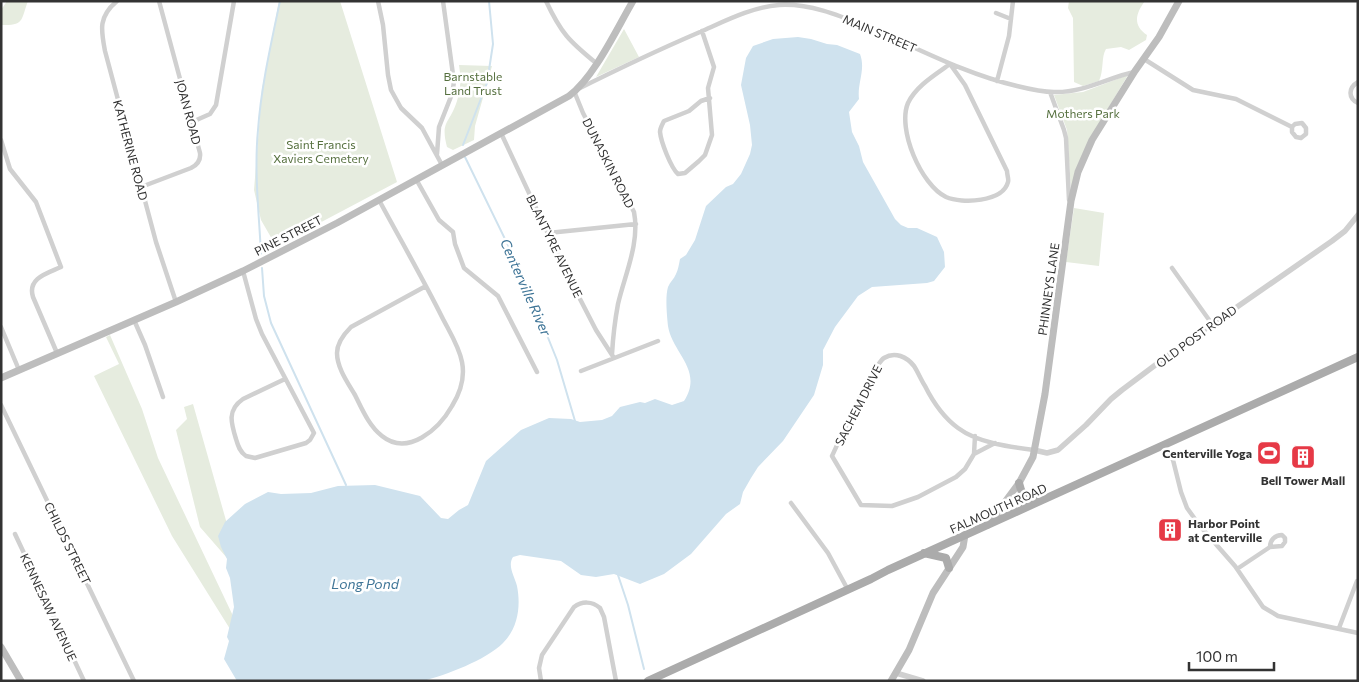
<svg xmlns="http://www.w3.org/2000/svg" width="1359" height="682" viewBox="0 0 1359 682" font-family="Commissioner,sans-serif">
	<style>
		.green { fill: #e6ecdf }
		.water { fill: #cfe2ee }
		.lines { fill: none; stroke-linecap: round; stroke-linejoin: round }
		.stream { stroke: #cfe2ee; stroke-width: 2 }
		.minor { stroke: #d0d0d0; stroke-width: 4.5 }
		.tertiary { stroke: #d0d0d0; stroke-width: 5.5 }
		.secondary { stroke: #bdbdbd; stroke-width: 7 }
		.primary { stroke: #ababab; stroke-width: 8 }
		.labels { text-anchor: middle; dominant-baseline: central; stroke-width: 5; stroke-linejoin: round; paint-order: stroke }
		.street-label { font-size: 12px; fill: #333; stroke: #fff }
		.park-label { font-size: 12px; fill: #56703f; stroke: #fff }
		.poi-label { font-size: 12px; font-weight: bold; fill: #333; stroke: #fff; text-anchor: end }
		.water-label { font-size: 14px; font-style: italic; fill: #3f7597; stroke: #fff }
	</style>
	<rect width="100%" height="100%" fill="#fff"/>
	<path class="green" d="M7 1H28C21 19 25 26 1 25V10Z
		M279 1H340L397 182 276 246 261 220 254 190 262 89Z
		M1069 1H1145C1136 13 1132 25 1147 35L1146 40 1129 50 1121 47 1106 49C1101 57 1104 70 1099 81L1083 86 1074 82 1073 18 1068 8Z
		M624 29 639 57 596 77Z
		M459 65 492 66 475 126 474 140 453 150 447 147C440 120 450 124 457 101 461 89 461 77 459 65Z
		M1128 75 1107 110 1071 190 1067 130 1054 95 1083 92Z
		M1074 208 1104 213 1099 266 1066 262Z
		M110 335 142 409 158 458 234 618 230 629 172 536 94 376 119 364 106 337Z
		M193 404 227 524 231 557 227 558 200 527 176 430 187 419 184 407Z"/>
	<path class="water" d="M798 37 811 39 827 44 837 45 860 54C866 70 857 83 859 99L849 112 852 132 859 146 863 162 895 219 901 225 908 228H917L937 237 944 252 945 267 934 281 927 283 872 287 858 296 835 327 823 350V365L814 395 783 441 758 467 751 478 743 492 740 504 726 514 691 554 664 574 640 584 614 574 596 577 581 575 561 561 520 555 513 557C507 566 515 577 517 586 521 606 518 628 503 643 486 660 446 675 423 681H237L224 659 229 641 227 637 234 607 230 578 226 568 227 559 221 547 218 536 225 522 245 504 268 492 281 494 311 493 338 486 375 485 420 496 441 518 448 519 459 510 468 505 486 461 521 430 549 418 571 419 580 422 602 420 612 416 620 407 640 402 645 403 655 399 672 405 684 401C704 370 672 353 668 326 667 316 665 297 668 287 670 282 674 279 676 274 678 270 679 264 680 259L686 255 695 240 706 206 726 187 733 184 741 174 750 154 752 145 750 125 741 85 746 58 753 46 773 39Z"/>
	<g class="lines">
		<path class="stream" d="M463 145 487 83 493 44 489 1
			M465 157 524 278 557 360 575 421
			M261 254C259 213 254 171 258 130 261 87 271 44 280 1
			M262 268 264 296 271 323 346 485
			M618 575 628 605 644 669"/>
		<path class="minor" d="M117 1C98 17 101 30 105 51L156 242 176 302
			M378 1 383 25 388 75 391 90 401 108 422 128 442 165
			M546 1C561 33 569 41 596 63
			M996 13 1011 19
			M702 31 714 67 708 88 712 135 705 155 699 161 685 173 678 174C671 168 661 142 660 132 660 128 662 125 664 121L689 111 701 101 710 98
			M1144 59 1193 90 1236 99 1292 127V132L1296 137 1301 138 1306 134V128L1302 123 1295 124 1292 127
			M950 64 965 85 1007 171C1007 175 1009 179 1008 182 1003 202 962 204 946 197 921 185 897 129 908 103 916 86 935 75 950 64Z
			M997 81 1009 36 1013 1
			M1358 82C1348 88 1348 98 1358 103
			M1050 92 1064 130 1066 138 1069 200
			M192 122 210 114 216 105 234 1
			M501 133 564 268 596 330 614 358
			M1 140 10 169 36 202 61 267C48 273 27 278 33 297L57 353
			M437 154 439 127 452 94 454 82 443 1
			M416 179 439 220 453 232 455 244 464 268 498 296 537 372
			M141 187 191 168C197 165 201 161 200 153L159 1
			M379 200C400 239 422 277 442 317 449 331 459 346 462 362 465 377 460 393 452 406 439 429 408 457 382 436 369 426 362 409 355 395 348 383 337 368 337 353 337 343 344 334 351 327L426 286
			M548 233 636 224
			M1172 268 1212 324
			M243 271 256 319 262 334 314 433 310 440 306 443 255 458 246 456C240 452 238 446 236 439 231 423 227 410 243 399L285 379
			M134 320 145 345 163 397
			M1 327 19 370
			M612 354C613 337 615 320 618 304 625 274 640 243 634 212L583 113 574 91C616 70 658 50 700 32 725 21 752 7 779 5 812 3 843 17 873 29 921 50 966 74 1017 86 1029 89 1041 92 1054 92 1083 93 1107 78 1134 72
			M581 371 658 341
			M1 405 134 681
			M975 436 974 454 965 469 956 477 918 497 892 506 861 505 832 456C840 439 873 365 884 358 895 351 907 357 914 366 918 372 921 380 925 386 933 402 943 417 958 428 978 443 1010 447 1034 450
			M1164 445 1173 460 1181 492 1187 508 1200 526 1235 566 1263 607 1278 616 1358 633
			M974 454 995 443
			M791 503 828 553 848 590
			M15 534 84 681
			M1237 569 1270 547 1282 546 1285 542V538L1282 535C1275 535 1270 540 1270 547
			M1339 628 1357 581
			M541 681 539 668 542 655 574 607C582 601 592 601 600 608L604 617 616 681"/>
		<path class="tertiary" d="M1034 450 1047 453 1058 450 1086 425 1111 399 1122 390 1178 348 1332 241 1345 231 1358 215
			M896 673 923 681"/>
		<path class="secondary" d="M1 378 176 302 243 271 337 223 569 96C595 76 616 30 633 1
			M988 525 1019 483 1033 457 1045 394 1071 201 1078 172 1092 140 1135 71 1159 37 1179 1
			M1 647 21 681
			M891 681 909 650 933 593 963 547 965 535"/>
		<path class="primary" d="M1019 483C1021 491 1023 497 1030 502L1038 501
			M924 553 946 558 949 568
			M648 681 871 579 888 570 1358 357"/>
	</g>
	<defs>
		<symbol id="stadium-square" viewBox="-11 -11 22 22"><rect x="-9" y="-9" width="18" height="18" rx="4" fill="#e63946" stroke="#fff"/><path d="M0-5a6.5 5 0 1 0 0 10a6.5 5 0 1 0 0-10ZM-3.5-1.8h7v3.6h-7Z" fill="#fff"/></symbol>
		<symbol id="building-square" viewBox="-11 -11 22 22"><rect x="-9" y="-9" width="18" height="18" rx="4" fill="#e63946" stroke="#fff"/><path d="M-4-6H4V6H1V3H-1V6H-4ZM-2.5-4.3h1.7v1.8h-1.7ZM.8-4.3h1.7v1.8H.8ZM-2.5-1h1.7V.8h-1.7ZM.8-1h1.7V.8H.8Z" fill="#fff"/></symbol>
	</defs>
	<g fill-rule="evenodd">
		<use href="#stadium-square" x="1255" y="439" width="28" height="28"/>
		<use href="#building-square" x="1289" y="443" width="28" height="28"/>
		<use href="#building-square" x="1156" y="516" width="28" height="28"/>
	</g>
	<g class="labels">
		<g class="street-label">
			<text transform="translate(880 33) rotate(23)">MAIN STREET</text>
			<text transform="translate(189 112) rotate(75)">JOAN ROAD</text>
			<text transform="translate(131 150) rotate(75)">KATHERINE ROAD</text>
			<text transform="translate(609 163) rotate(63)">DUNASKIN ROAD</text>
			<text transform="translate(288 235) rotate(-27)">PINE STREET</text>
			<text transform="translate(555 246) rotate(64)">BLANTYRE AVENUE</text>
			<text transform="translate(1048 289) rotate(-82)">PHINNEYS LANE</text>
			<text transform="translate(1196 336) rotate(-36)">OLD POST ROAD</text>
			<text transform="translate(858 405) rotate(-63)">SACHEM DRIVE</text>
			<text transform="translate(998 508) rotate(-24)">FALMOUTH ROAD</text>
			<text transform="translate(68 543) rotate(64)">CHILDS STREET</text>
			<text transform="translate(49 607) rotate(65)">KENNESAW AVENUE</text>
		</g>
		<g class="park-label">
			<text x="473" y="76">Barnstable<tspan x="473" dy="14">Land Trust</tspan></text>
			<text x="1083" y="113">Mothers Park</text>
			<text x="321" y="144">Saint Francis<tspan x="321" dy="14">Xaviers Cemetery</tspan></text>
		</g>
		<g class="poi-label">
			<text x="1252" y="453">Centerville Yoga</text>
			<text x="1303" y="480" text-anchor="middle">Bell Tower Mall</text>
			<text x="1188" y="523" text-anchor="start">Harbor Point<tspan x="1188" dy="14">at Centerville</tspan></text>
		</g>
		<g class="water-label">
			<text transform="translate(526 287) rotate(66)">Centerville River</text>
			<text x="365" y="583">Long Pond</text>
		</g>
	</g>
	<rect width="1359" height="682" fill="none" stroke="#333333" stroke-width="5"/>
	<path d="M1189 662v8h85v-8" fill="none" stroke="#333333" stroke-width="2.5"/>
	<text x="1196" y="662" font-size="15" fill="#333333" stroke="#ffffff" stroke-width="4" paint-order="stroke">100 m</text>
</svg>
